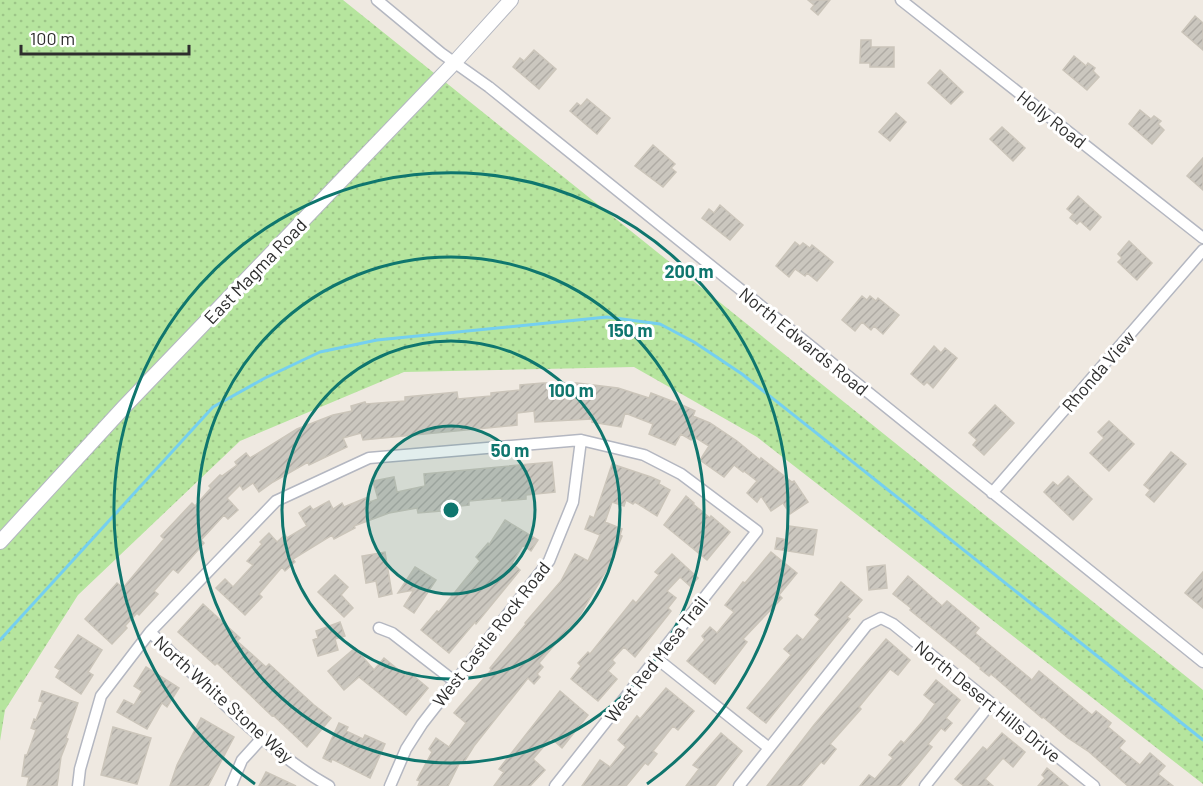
<svg xmlns="http://www.w3.org/2000/svg" width="1203" height="786" viewBox="0 0 1203 786" font-family="Barlow,sans-serif">
	<style>
		.grass { fill: url(#grass-dots) }
		.lines { fill: none; stroke-linecap: round; stroke-linejoin: round }
		.stream { stroke: #75cff0; stroke-width: 3 }
		.building { fill: url(#building-hatch); stroke: #cbc5ba; stroke-width: 1.5 }
		.minor-casing { stroke: #b4b7c1; stroke-width: 13 }
		.tertiary-casing { stroke: #b4b7c1; stroke-width: 16 }
		.minor { stroke: #fff; stroke-width: 10 }
		.tertiary { stroke: #fff; stroke-width: 14 }
		.ring { fill: none; stroke: #0f766e; stroke-width: 3 }
		.labels { text-anchor: middle; dominant-baseline: central; stroke-width: 6; stroke-linejoin: round; paint-order: stroke }
		.street-label { font-size: 18px; fill: #2e2e2e; stroke: #fff }
		.centre { fill: #0f766e; stroke: #fff; stroke-width: 3 }
		.ring-label { font-size: 18px; text-anchor: middle; font-weight: bold; fill: #0f766e; stroke: #fff; stroke-width: 6; stroke-linejoin: round; paint-order: stroke }
	</style>
	<defs>
		<pattern id="grass-dots" width="8" height="8" patternUnits="userSpaceOnUse" patternTransform="scale(1.5)"><rect width="8" height="8" fill="#b6e59e"/><path d="M2 2h.1M6 6h.1" fill="none" stroke="#9dc588" stroke-width="1.8" stroke-linecap="round"/></pattern>
		<pattern id="building-hatch" width="6" height="6" patternUnits="userSpaceOnUse" patternTransform="scale(1.5)"><rect width="6" height="6" fill="#cbc7bf"/><path d="M-1 1l2-2M0 6l6-6M5 7l2-2" fill="none" stroke="#afaba4"/></pattern>
	</defs>
	<rect width="100%" height="100%" fill="#efe9e1"/>
	<path class="grass" d="M0 0H343L1203 690V784L757 437 634 367 404 372 240 441 78 595 5 710 0 741Z"/>
	<g class="lines">
		<path class="stream" d="M0 640 213 407 265 378 320 352 377 340 607 317 660 324 694 342 742 374 1203 740"/>
	</g>
	<path class="building" d="M808 0H830L818 15 811 9 814 5Z
		M1195 16 1203 23V50L1182 32Z
		M861 40H871V47H894V67H870V63H860Z
		M534 50 556 69 539 89 513 67 520 58 524 61Z
		M1074 56 1086 66 1088 63 1095 68 1093 71 1099 77 1087 90 1063 70Z
		M940 70 963 92 951 104 928 83Z
		M587 99 610 118 597 134 570 111 577 103 581 106Z
		M1140 110 1151 119 1154 116 1161 121 1158 124 1164 130 1152 144 1129 124Z
		M896 113 906 122 890 141 879 132Z
		M1002 127 1025 148 1013 161 990 139Z
		M653 145 675 164 671 168 676 172 663 187 635 166Z
		M1203 158V190L1187 176Z
		M1078 196 1101 217 1090 230 1080 221 1077 224 1070 218 1073 214 1067 209Z
		M720 205 743 225 730 240 702 218 709 209 714 213Z
		M1129 241 1152 263 1137 280 1118 262 1122 258 1118 254Z
		M795 242 800 246 803 243 810 248 812 245 833 262 817 281 807 273 805 276 795 269 789 277 776 266Z
		M862 296 867 300 870 296 876 301 878 298 899 315 883 334 874 326 871 330 862 322 855 331 842 320Z
		M934 346 941 353 945 348 957 358 933 388 927 382 924 385 911 374Z
		M543 383H577L618 388 649 398 651 393 682 405 695 411 693 416 710 423 737 441 760 460 761 458 792 482 794 481 808 502 790 514 783 503 771 511 761 496 757 502 747 493 757 481 744 471 743 472 734 465 724 477 700 460 709 446 693 436 691 440 681 434 675 445 649 434 653 424 625 413 621 427 592 422V419L535 422 534 411 517 413V425L363 440 361 433 343 438 347 447 309 465 308 462 273 482 259 492 253 483 243 490 240 485 227 498 238 510 228 519 224 515 201 540 204 543 178 573 173 569 154 591 158 594 139 615 137 613 125 626 127 628 112 644 85 619 117 583 123 588 164 539 161 536 178 518 192 503 195 506 211 488 209 486 220 475 222 476 237 465 235 462 246 453 250 458 297 429 333 415 352 411 351 406 365 402 366 404 405 401V397L457 392 458 399 491 396V393L520 390V385Z
		M995 405 1014 423 984 455 973 445 977 440 969 433Z
		M1109 421 1134 444 1109 471 1090 453 1104 438 1098 432Z
		M1171 452 1186 464 1154 502 1146 495 1150 490 1144 485Z
		M552 462 555 492 526 495V499L502 501V498L469 501V505L441 508V511L418 513 417 508 389 513 354 526 355 528 334 539 332 535 293 559 295 562 285 571 282 567 259 594 262 597 245 615 216 588 225 579 233 587 253 565 247 561 262 544 260 542 269 533 277 542 285 535 287 538 307 526 299 513 310 506 313 510 329 501 333 509 342 503 344 507 368 497 370 502 378 499 373 481 394 477 397 492 425 486 424 474Z
		M612 464 651 477 660 481 659 484 670 490 657 516 635 502 633 504 626 500 624 506 612 502 605 522 622 529 620 535 622 536 612 561 580 615 539 663 543 667 537 674 540 677 534 684 528 678 474 746 464 762 461 760 448 786H418L420 781 417 780 432 752 429 749 436 738 449 747 466 723 454 713 491 670 490 668 526 624 525 623 561 581 575 554 588 561 600 535 585 529 590 516 594 518Z
		M1068 476 1092 499 1073 520 1044 492 1053 482 1058 486Z
		M686 496 694 503 693 504 710 518 711 516 730 532 707 560 664 525Z
		M505 520 538 540 531 551 523 545 512 563 520 570 476 624 475 622 449 653 421 630 437 611 439 612 480 561 476 557 488 543 489 545Z
		M789 526 817 530 813 555 775 549 777 538 787 540Z
		M385 552 392 594 379 597 376 581 366 583 362 556Z
		M771 552 797 573 779 595 782 598 743 639 747 642 715 684 687 661 705 640 702 636 710 627 717 633 734 612 725 605 743 582 745 583Z
		M672 554 698 578 690 586 680 577 667 591 676 598 668 608 671 611 635 657 624 647 612 660 615 663 608 671 617 679 598 701 571 679 581 666 578 663 588 652 590 654 633 600 636 603 659 575 655 572Z
		M885 565 887 588 869 590 867 567Z
		M415 567 436 580 414 613 404 606 414 590 398 593Z
		M1203 572V608L1185 593Z
		M335 575 348 587 341 595 353 608 344 617 318 592Z
		M908 576 942 606 947 601 965 616 979 628 975 633 1032 680 1039 671 1092 715 1096 711 1111 723 1108 727 1125 741 1119 748 1140 765 1150 753 1165 766 1158 774 1173 786H1128L1088 751 1068 738 1043 717 1042 718 997 679 991 674 989 676 980 669 981 668 910 610 911 608 893 594Z
		M841 582 862 600 847 617 850 619 835 637 766 723 747 708 791 655 784 649 797 635 803 640 820 619 815 615Z
		M203 604 240 638 237 641 266 667 269 664 314 705 331 718 307 747 273 715 272 716 217 663 215 665 178 632Z
		M340 622 345 636 335 639 338 650 318 656 313 640 318 638 316 631Z
		M78 635 102 650 88 672 93 675 81 694 56 677 60 670 55 667Z
		M886 639 910 660 898 675 890 669 859 707 861 709 830 744 836 749 824 764 821 762 801 786H767L814 725Z
		M355 648 374 670 384 658 406 676 409 672 428 688 406 715 359 677 344 690 328 671Z
		M146 667 179 688 167 707 162 703 147 729 117 712 124 700 134 705 142 691 134 686Z
		M936 680 960 700 946 718 952 723 945 731 941 728 928 744 932 747 900 786H860L869 775 875 779 893 758 889 755 901 741 904 743 922 722 935 704 924 695Z
		M666 688 694 711 678 730 673 726 653 751 657 754 648 765 645 763 626 786H582L600 760 610 767 626 747 618 740 637 716 640 719Z
		M42 691 78 703 66 738 68 739 61 757 57 786H27L29 777 22 776 25 755H27L36 730 31 728 34 719 36 720 43 702 39 701Z
		M560 691 588 715 562 748 551 738 533 759 545 770 530 786H494L504 772 499 769Z
		M201 718 234 737 208 786H170L177 765Z
		M339 723 348 727 346 731 363 739 365 735 385 744 370 778 332 759 331 762 323 758Z
		M113 727 151 738 137 784 101 775Z
		M721 733 742 751 715 786H686L699 769 693 765Z
		M1002 733 1025 752 1013 767 1003 758 985 779 993 786H964L955 779 983 747 987 750Z
		M1047 768 1068 786H1038L1045 778 1042 775Z
		M266 772 296 786H259Z"/>
	<g class="lines">
		<defs>
			<path id="minor" d="M377 0 441 53 489 87 1203 662
				M901 0 1203 238
				M992 493 1203 250
				M379 628 392 633 454 681
				M150 632C204 683 264 750 329 786
				M656 658 769 748
				M78 786 80 769 101 696 150 632 276 501 369 458 581 440 644 455 681 474 757 531 555 786
				M231 786 242 760 262 738
				M390 786 406 749 422 724 549 561 573 502 581 440
				M739 786 867 625 881 618 893 624 1094 786
				M925 786 991 703"/>
			<path id="tertiary" d="M0 542 124 407 454 63 511 0"/>
		</defs>
		<use href="#minor" class="minor-casing"/>
		<use href="#tertiary" class="tertiary-casing"/>
		<use href="#minor" class="minor"/>
		<use href="#tertiary" class="tertiary"/>
	</g>
	<circle cx="451" cy="510" r="84" fill="#0f766e" fill-opacity=".12"/>
	<g class="ring">
		<circle cx="451" cy="510" r="84"/>
		<circle cx="451" cy="510" r="169"/>
		<circle cx="451" cy="510" r="253"/>
		<path d="M255 784A337 337 0 1 1 647 784"/>
	</g>
	<g class="labels">
		<g class="street-label">
			<text transform="translate(1052 119) rotate(38)">Holly Road</text>
			<text transform="translate(255 271) rotate(-46)">East Magma Road</text>
			<text transform="translate(804 341) rotate(39)">North Edwards Road</text>
			<text transform="translate(1098 371) rotate(-49)">Rhonda View</text>
			<text transform="translate(491 634) rotate(-52)">West Castle Rock Road</text>
			<text transform="translate(656 659) rotate(-52)">West Red Mesa Trail</text>
			<text transform="translate(224 699) rotate(42)">North White Stone Way</text>
			<text transform="translate(988 701) rotate(39)">North Desert Hills Drive</text>
		</g>
	</g>
	<circle cx="451" cy="510" r="9" class="centre"/>
	<g class="ring-label">
		<text x="689" y="278">200 m</text>
		<text x="630" y="337">150 m</text>
		<text x="571" y="397">100 m</text>
		<text x="510" y="457">50 m</text>
	</g>
	<path d="M21 45v9h168v-9" fill="none" stroke="#2e2e2e" stroke-width="3"/>
	<text x="30" y="45" font-size="18" fill="#2e2e2e" stroke="#ffffff" stroke-width="4.5" paint-order="stroke">100 m</text>
</svg>
